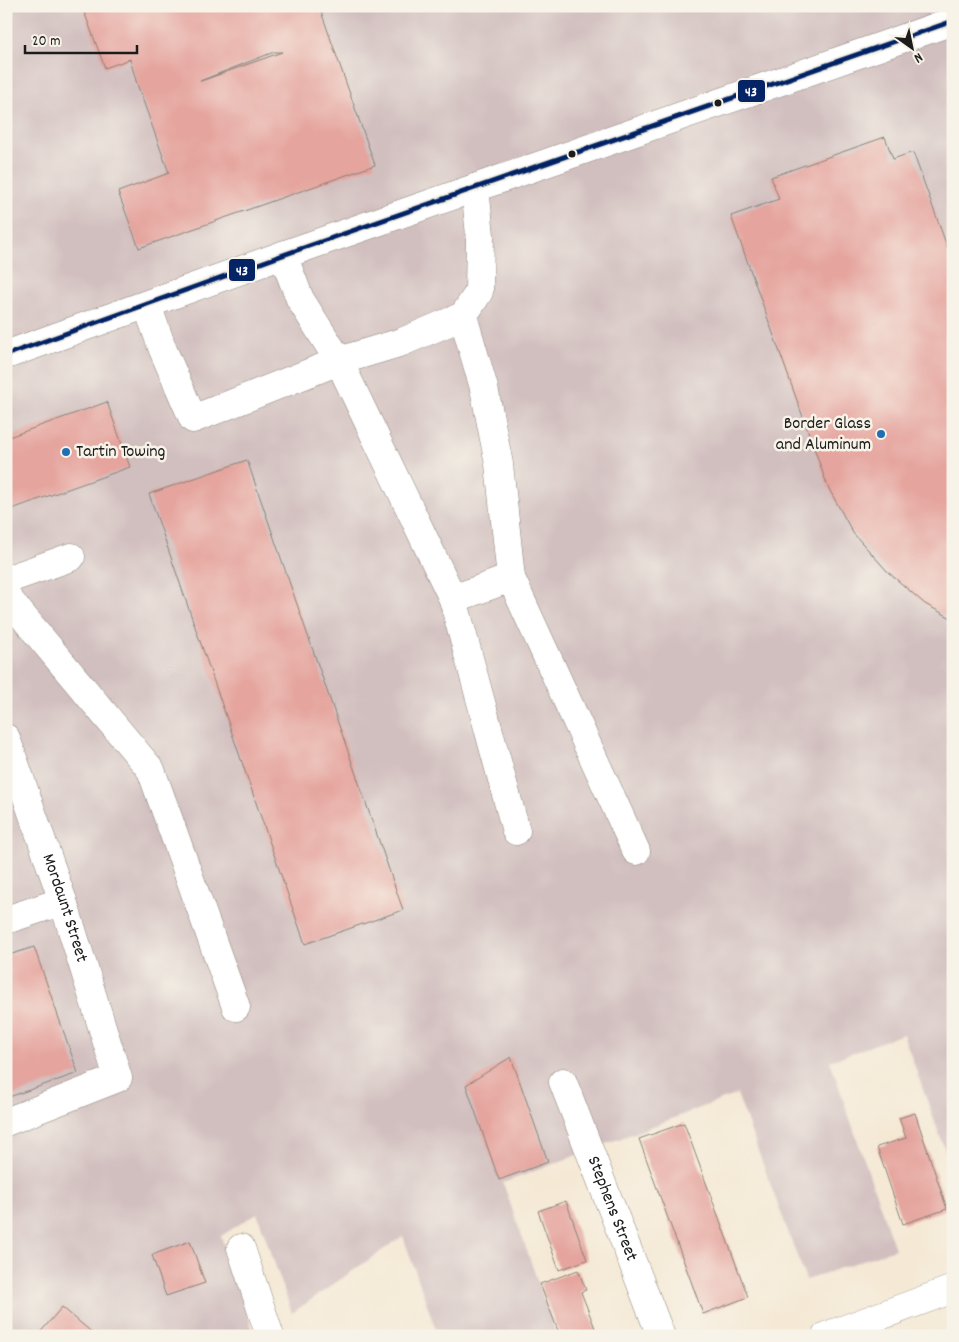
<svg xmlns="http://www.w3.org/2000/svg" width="959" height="1342" viewBox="0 0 959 1342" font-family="Dekko,sans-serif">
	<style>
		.industrial { fill: #d1bfbf }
		.building { fill: #e5a49e; fill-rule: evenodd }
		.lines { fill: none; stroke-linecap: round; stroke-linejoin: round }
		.minor-casing { stroke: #888278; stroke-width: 29 }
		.major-casing { stroke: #888278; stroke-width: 29 }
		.minor { stroke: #fff; stroke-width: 28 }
		.major { stroke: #fff; stroke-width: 28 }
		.bus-1-casing { stroke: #f7f3e8; stroke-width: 9 }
		.bus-1 { stroke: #052465; stroke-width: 5 }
		.bus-dot { fill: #1c1c1c; stroke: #f7f3e8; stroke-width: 2 }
		.poi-dot { fill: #1f6fb2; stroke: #f7f3e8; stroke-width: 2 }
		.labels { text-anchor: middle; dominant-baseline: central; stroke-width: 5; stroke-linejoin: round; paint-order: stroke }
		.poi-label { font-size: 18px; fill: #1c1c1c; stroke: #f7f3e8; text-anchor: end }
		.street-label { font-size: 18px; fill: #1c1c1c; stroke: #f7f3e8 }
		.line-badge { stroke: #f7f3e8; stroke-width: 2 }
		.badge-label { font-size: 14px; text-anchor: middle; font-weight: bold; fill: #fff }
	</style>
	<rect width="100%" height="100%" fill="#f7f3e8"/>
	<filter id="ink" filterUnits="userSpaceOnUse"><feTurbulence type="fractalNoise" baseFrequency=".02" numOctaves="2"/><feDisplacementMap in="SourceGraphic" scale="10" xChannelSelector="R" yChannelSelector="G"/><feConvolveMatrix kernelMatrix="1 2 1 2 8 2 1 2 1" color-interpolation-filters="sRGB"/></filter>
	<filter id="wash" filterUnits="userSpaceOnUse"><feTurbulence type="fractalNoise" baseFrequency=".0096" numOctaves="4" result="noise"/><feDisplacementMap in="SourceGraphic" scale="20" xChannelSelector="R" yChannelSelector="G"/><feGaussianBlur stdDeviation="1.12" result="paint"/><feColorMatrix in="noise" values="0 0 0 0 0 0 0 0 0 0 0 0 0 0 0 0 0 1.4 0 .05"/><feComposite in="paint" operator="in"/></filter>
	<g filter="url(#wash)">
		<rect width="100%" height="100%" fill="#f5e9d5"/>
		<path class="industrial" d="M6 6H953V1172L903 1034 830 1061 895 1249 806 1280 737 1094 503 1183 557 1336H438L403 1236 292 1313 257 1213 221 1236 255 1336H6Z"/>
		<g id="blocks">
			<path class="building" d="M82 6H319L375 165 139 248 118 192 169 173 136 81 130 59 105 68ZM274 52H282L201 81H200Z
				M885 137 893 159 913 152 953 263V619L925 604 888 572 853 533 828 487 731 216 779 199 771 177Z
				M107 402 130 467 6 511V438Z
				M247 460 403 910 305 944 149 494Z
				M34 947 78 1073 6 1098V956Z
				M511 1057 548 1162 499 1180 466 1085Z
				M915 1113 947 1209 903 1224 877 1147 906 1138 899 1118Z
				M684 1123 748 1297 703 1314 639 1139Z
				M566 1201 587 1260 559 1270 538 1211Z
				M190 1241 205 1283 166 1296 152 1255Z
				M578 1270 586 1290 581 1292 598 1336H560L540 1284Z
				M62 1307 96 1336H37Z"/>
		</g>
	</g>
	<g filter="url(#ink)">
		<use href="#blocks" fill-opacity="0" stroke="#888278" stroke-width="1"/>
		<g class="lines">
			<defs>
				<g id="minor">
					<path d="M475 188 480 235 479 292 463 316 402 342 339 361 453 599 516 831"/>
					<path d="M147 305 163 350 193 419 339 361 300 299 283 255"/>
					<path d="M463 316 484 388 499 464 511 578"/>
					<path d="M6 580 71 557"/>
					<path d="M6 596 151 770 236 1007"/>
					<path d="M453 599 511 578 636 851"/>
					<path id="s1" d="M6 738 63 901 118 1078 6 1122"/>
					<path d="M6 920 63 901"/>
					<path id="s2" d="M563 1082 661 1336"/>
					<path d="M241 1248 270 1336"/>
					<path d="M826 1336 953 1289"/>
				</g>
				<path id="major" d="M6 355 283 255 953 21"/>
			</defs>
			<use href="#minor" class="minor-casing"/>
			<use href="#major" class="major-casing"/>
			<use href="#minor" class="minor"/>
			<use href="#major" class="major"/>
			<defs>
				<path id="bus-1" d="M6 355 283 255 953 21"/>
			</defs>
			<use href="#bus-1" class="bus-1-casing"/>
			<use href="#bus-1" class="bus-1"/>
		</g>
	</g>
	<g class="bus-dot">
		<circle cx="718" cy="103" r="4.5"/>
		<circle cx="572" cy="154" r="4.5"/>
	</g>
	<g class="poi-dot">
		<circle cx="881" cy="434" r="5"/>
		<circle cx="66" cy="452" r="5"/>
	</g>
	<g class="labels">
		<g class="poi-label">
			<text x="871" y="424">Border Glass<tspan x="871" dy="21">and Aluminum</tspan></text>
			<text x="76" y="452" text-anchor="start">Tartin Towing</text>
		</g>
		<g class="street-label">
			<text stroke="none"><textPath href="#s1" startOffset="180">Mordaunt Street</textPath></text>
			<text stroke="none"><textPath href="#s2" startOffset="136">Stephens Street</textPath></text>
		</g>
	</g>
	<g class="line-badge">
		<rect x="737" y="79" width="29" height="24" rx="5" fill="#052465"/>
		<rect x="228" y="258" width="28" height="24" rx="5" fill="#052465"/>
	</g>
	<g class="badge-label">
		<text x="751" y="96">43</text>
		<text x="242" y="275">43</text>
	</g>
	<rect width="959" height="1342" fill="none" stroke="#f7f3e8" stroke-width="25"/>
	<g transform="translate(912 48) rotate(147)" stroke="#f7f3e8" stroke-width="4" paint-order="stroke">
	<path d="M0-4L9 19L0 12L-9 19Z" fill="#1c1c1c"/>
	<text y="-8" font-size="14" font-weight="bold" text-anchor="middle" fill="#1c1c1c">N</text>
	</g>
	<path d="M25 45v8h112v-8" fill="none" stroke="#1c1c1c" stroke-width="2.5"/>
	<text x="32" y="45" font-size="15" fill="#1c1c1c" stroke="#f7f3e8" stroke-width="4" paint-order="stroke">20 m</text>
</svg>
